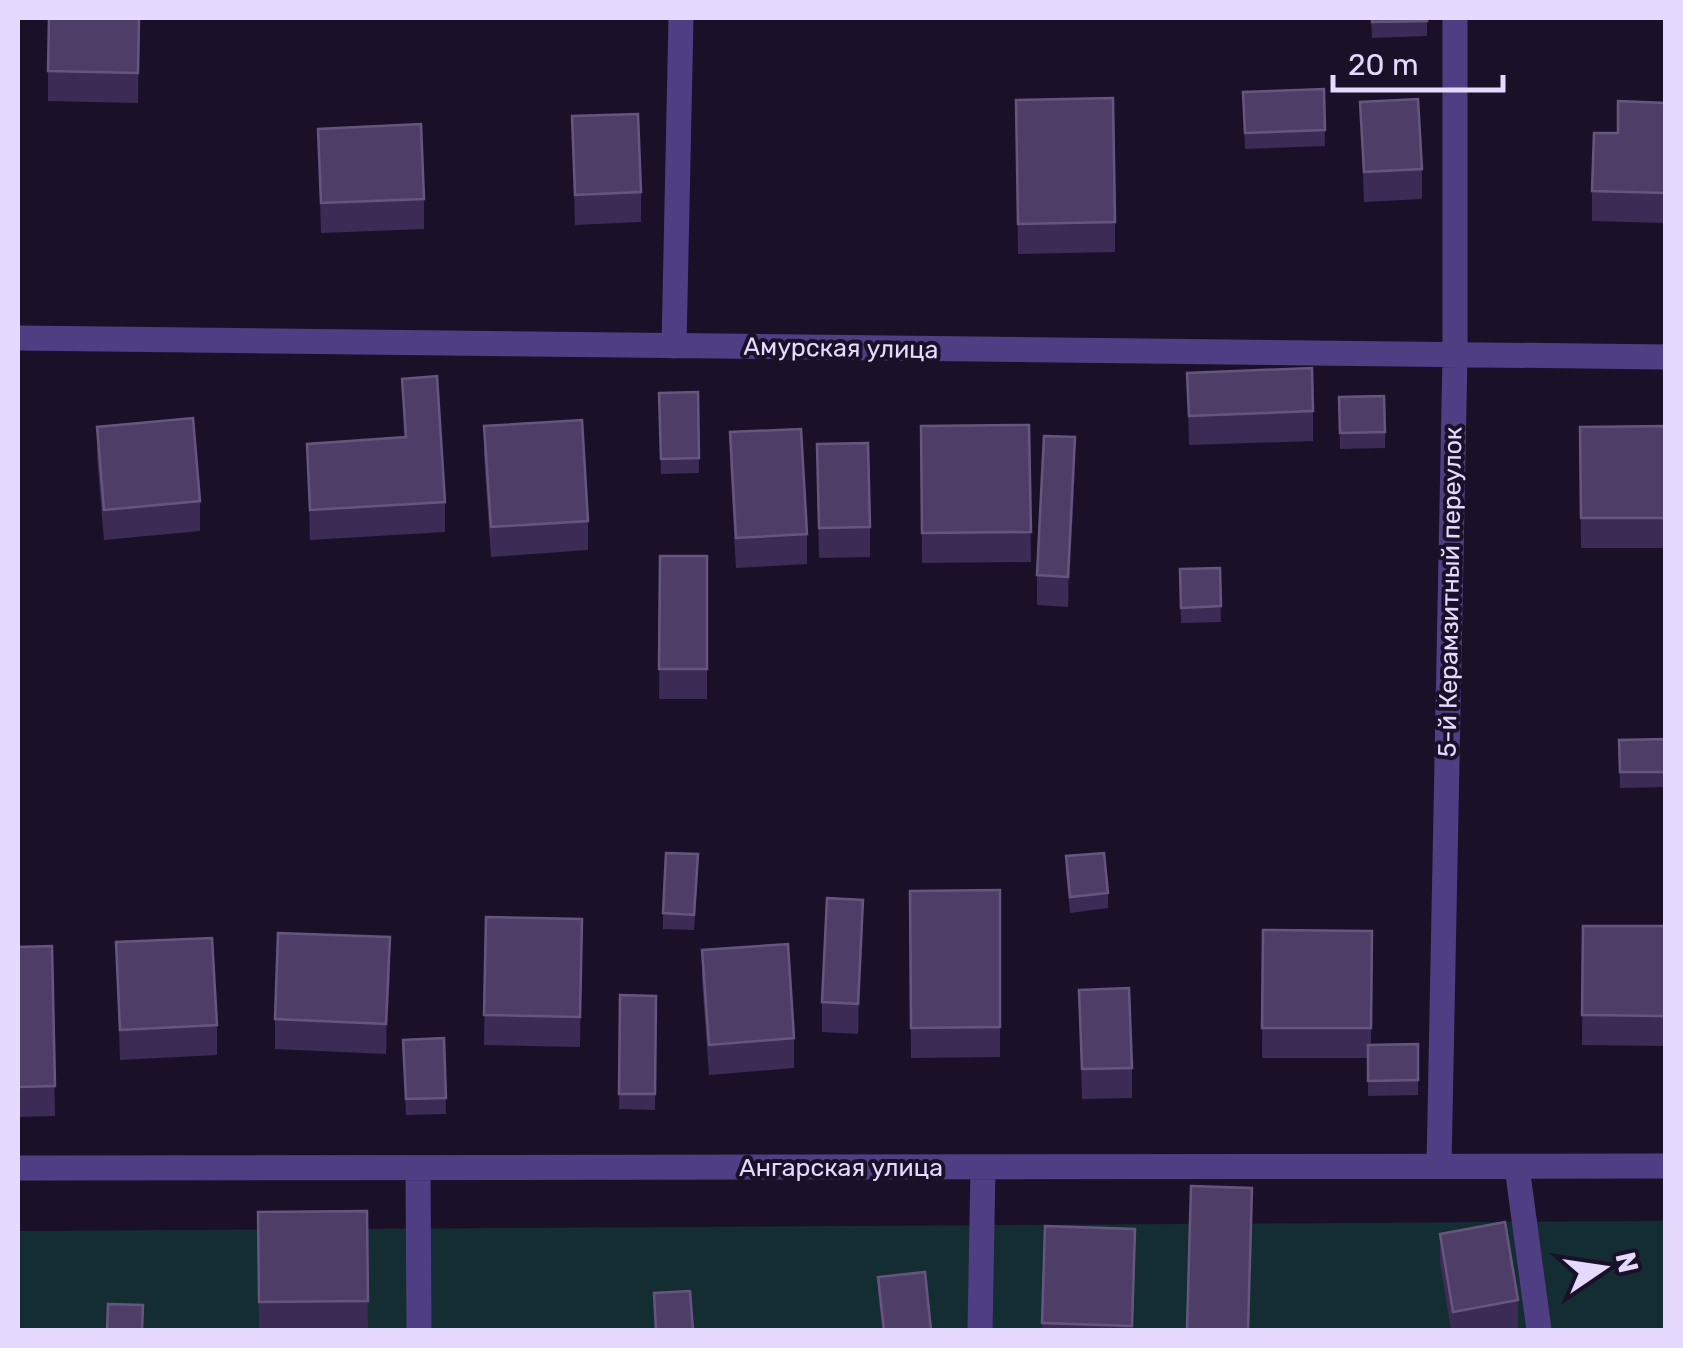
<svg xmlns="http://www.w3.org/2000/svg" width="1683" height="1348" viewBox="0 0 1683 1348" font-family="Rubik,sans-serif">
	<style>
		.green { fill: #142d32 }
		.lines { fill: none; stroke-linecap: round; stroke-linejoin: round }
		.minor { stroke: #503e85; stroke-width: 25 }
		.wall { fill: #3c2b55 }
		.shaded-wall { fill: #27193b }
		.building { fill: #4e3e67; stroke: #66567f; stroke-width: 2.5 }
		.labels { text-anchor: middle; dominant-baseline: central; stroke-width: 8; stroke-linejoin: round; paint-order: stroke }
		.street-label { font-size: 25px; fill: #e5d9fe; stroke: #1a1128 }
	</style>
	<rect width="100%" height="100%" fill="#1a1128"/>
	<path class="green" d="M1665 1221V1330H18V1231Z"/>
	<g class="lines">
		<path class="minor" d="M18 338 1666 357
			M674 346 681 18
			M1439 1166 1455 355V18
			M1517 1167 1539 1330
			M18 1168 1666 1166
			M418 1168 419 1330
			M980 1330 983 1167"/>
	</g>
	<path class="wall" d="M139 18 138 103 48 101V71Z
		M1371 18 1427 21V36L1372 38Z
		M1324 89 1325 146 1245 149 1243 92Z
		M1016 100 1115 222V252L1018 254Z
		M1360 102 1422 169V199L1364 202Z
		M1666 103 1665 223 1592 221V191L1618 133Z
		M572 116 641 192V222L575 225Z
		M318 129 424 199V229L321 233Z
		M1187 373 1313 411V441L1189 445Z
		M402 379 445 502V532L310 540 307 444 404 437Z
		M698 392 699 473 661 474 659 393Z
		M1339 397 1385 432V448L1340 449Z
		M1029 425 1031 562 922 563 921 426Z
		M484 426 588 521V550L491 557 484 456Z
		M1666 426V548H1581L1580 427Z
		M97 427 200 501V531L104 540 97 457Z
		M730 432 807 534V564L736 568 730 462Z
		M1075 467 1068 607 1037 605V575Z
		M817 473 870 527V557L819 558Z
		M660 556H707V699H659Z
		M1220 568 1221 622 1181 623 1180 569Z
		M1666 739V787L1620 788 1619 740Z
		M1066 856 1108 893V908L1070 913 1066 872Z
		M698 870 694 930 663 929V913Z
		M1000 890V1057L911 1058 910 891Z
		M486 917 582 919 580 1047 484 1045Z
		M1583 926H1666V1046L1582 1045Z
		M863 930 858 1034 822 1032V1002Z
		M1263 930 1372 931 1371 1045 1418 1080V1095L1368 1096V1058H1262Z
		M116 942 217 1025V1055L120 1060Z
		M52 946 55 1116 18 1117V947Z
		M702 950 794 1038V1068L709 1075 702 980Z
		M390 967 386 1054 275 1049V1019Z
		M1079 990 1132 1068V1098L1082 1099Z
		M620 995 656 996 655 1110 619 1109Z
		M444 1038 446 1114 406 1115 403 1040Z
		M367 1211 368 1330H259L258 1212Z
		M1045 1226 1135 1259 1133 1330H1042Z
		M1440 1234 1518 1300V1330H1451L1440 1264Z
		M925 1272 931 1330H882L878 1293V1277Z"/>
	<path class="shaded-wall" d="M1075 437V467L1068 607V577Z
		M863 900V930L858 1034V1004Z
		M390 937V967L386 1054V1024Z"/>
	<path class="building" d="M49 18H139L138 73 48 71Z
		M1372 18H1427V21L1372 22Z
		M1324 89 1325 130 1245 133 1243 92Z
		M1113 98 1115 222 1018 224 1016 100Z
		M1418 99 1422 169 1364 172 1360 102Z
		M1618 101 1666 103 1665 193 1592 191 1594 133H1618Z
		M638 114 641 192 575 195 572 116Z
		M421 124 424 199 321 203 318 129Z
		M1312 368 1313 411 1189 416 1187 373Z
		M437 376 445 502 310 510 307 444 406 437 402 379Z
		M698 392 699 458 661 459 659 393Z
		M1384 396 1385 432 1340 433 1339 397Z
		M193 418 200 501 104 510 97 427Z
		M582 420 588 521 491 527 484 426Z
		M1029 425 1031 532 922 533 921 426Z
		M1666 426V518H1581L1580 427Z
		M801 429 807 534 736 538 730 432Z
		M1044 436 1075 437 1068 577 1037 575Z
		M868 443 870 527 819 528 817 444Z
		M660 556H707V669H659Z
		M1220 568 1221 606 1181 608 1180 569Z
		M1666 739V772H1620L1619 740Z
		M666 853 698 854 694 915 663 913Z
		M1104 853 1108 893 1070 897 1066 856Z
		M1000 890V1027L911 1028 910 891Z
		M827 898 863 900 858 1004 822 1002Z
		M486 917 582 919 580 1017 484 1015Z
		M1583 926H1666V1016L1582 1015Z
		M1263 930 1372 931 1371 1028H1262Z
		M278 933 390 937 386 1024 275 1019Z
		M212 938 217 1025 120 1030 116 942Z
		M788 944 794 1038 709 1045 702 950Z
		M52 946 55 1086 18 1087V947Z
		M1129 988 1132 1068 1082 1069 1079 990Z
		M620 995 656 996 655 1094H619Z
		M444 1038 446 1098 406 1099 403 1040Z
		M1418 1044V1080L1368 1081V1045Z
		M1191 1186 1252 1188 1248 1330H1187Z
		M367 1211 368 1301 259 1302 258 1212Z
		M1505 1222 1518 1300 1453 1312 1440 1234Z
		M1045 1226 1135 1229 1132 1326 1042 1323Z
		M925 1272 931 1330H884L878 1277Z
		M690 1291 693 1330H656L654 1293Z
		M108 1304 143 1305 142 1330H107Z"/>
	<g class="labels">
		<g class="street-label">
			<text transform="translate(841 348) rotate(1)">Амурская улица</text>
			<text transform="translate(1450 592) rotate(-89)">5-й Керамзитный переулок</text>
			<text x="841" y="1167">Ангарская улица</text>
		</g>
	</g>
	<rect width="1683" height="1348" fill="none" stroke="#e5d9fe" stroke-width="40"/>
	<g transform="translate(1603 1268) rotate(77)" stroke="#1a1128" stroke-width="8" paint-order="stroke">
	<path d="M0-8L18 38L0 25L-18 38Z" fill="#e5d9fe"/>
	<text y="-15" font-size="28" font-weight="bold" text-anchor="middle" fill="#e5d9fe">N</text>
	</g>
	<path d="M1333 75v15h170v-15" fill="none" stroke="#e5d9fe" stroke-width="5"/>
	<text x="1348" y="75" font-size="30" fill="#e5d9fe" stroke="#1a1128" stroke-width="8" paint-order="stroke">20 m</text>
</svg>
